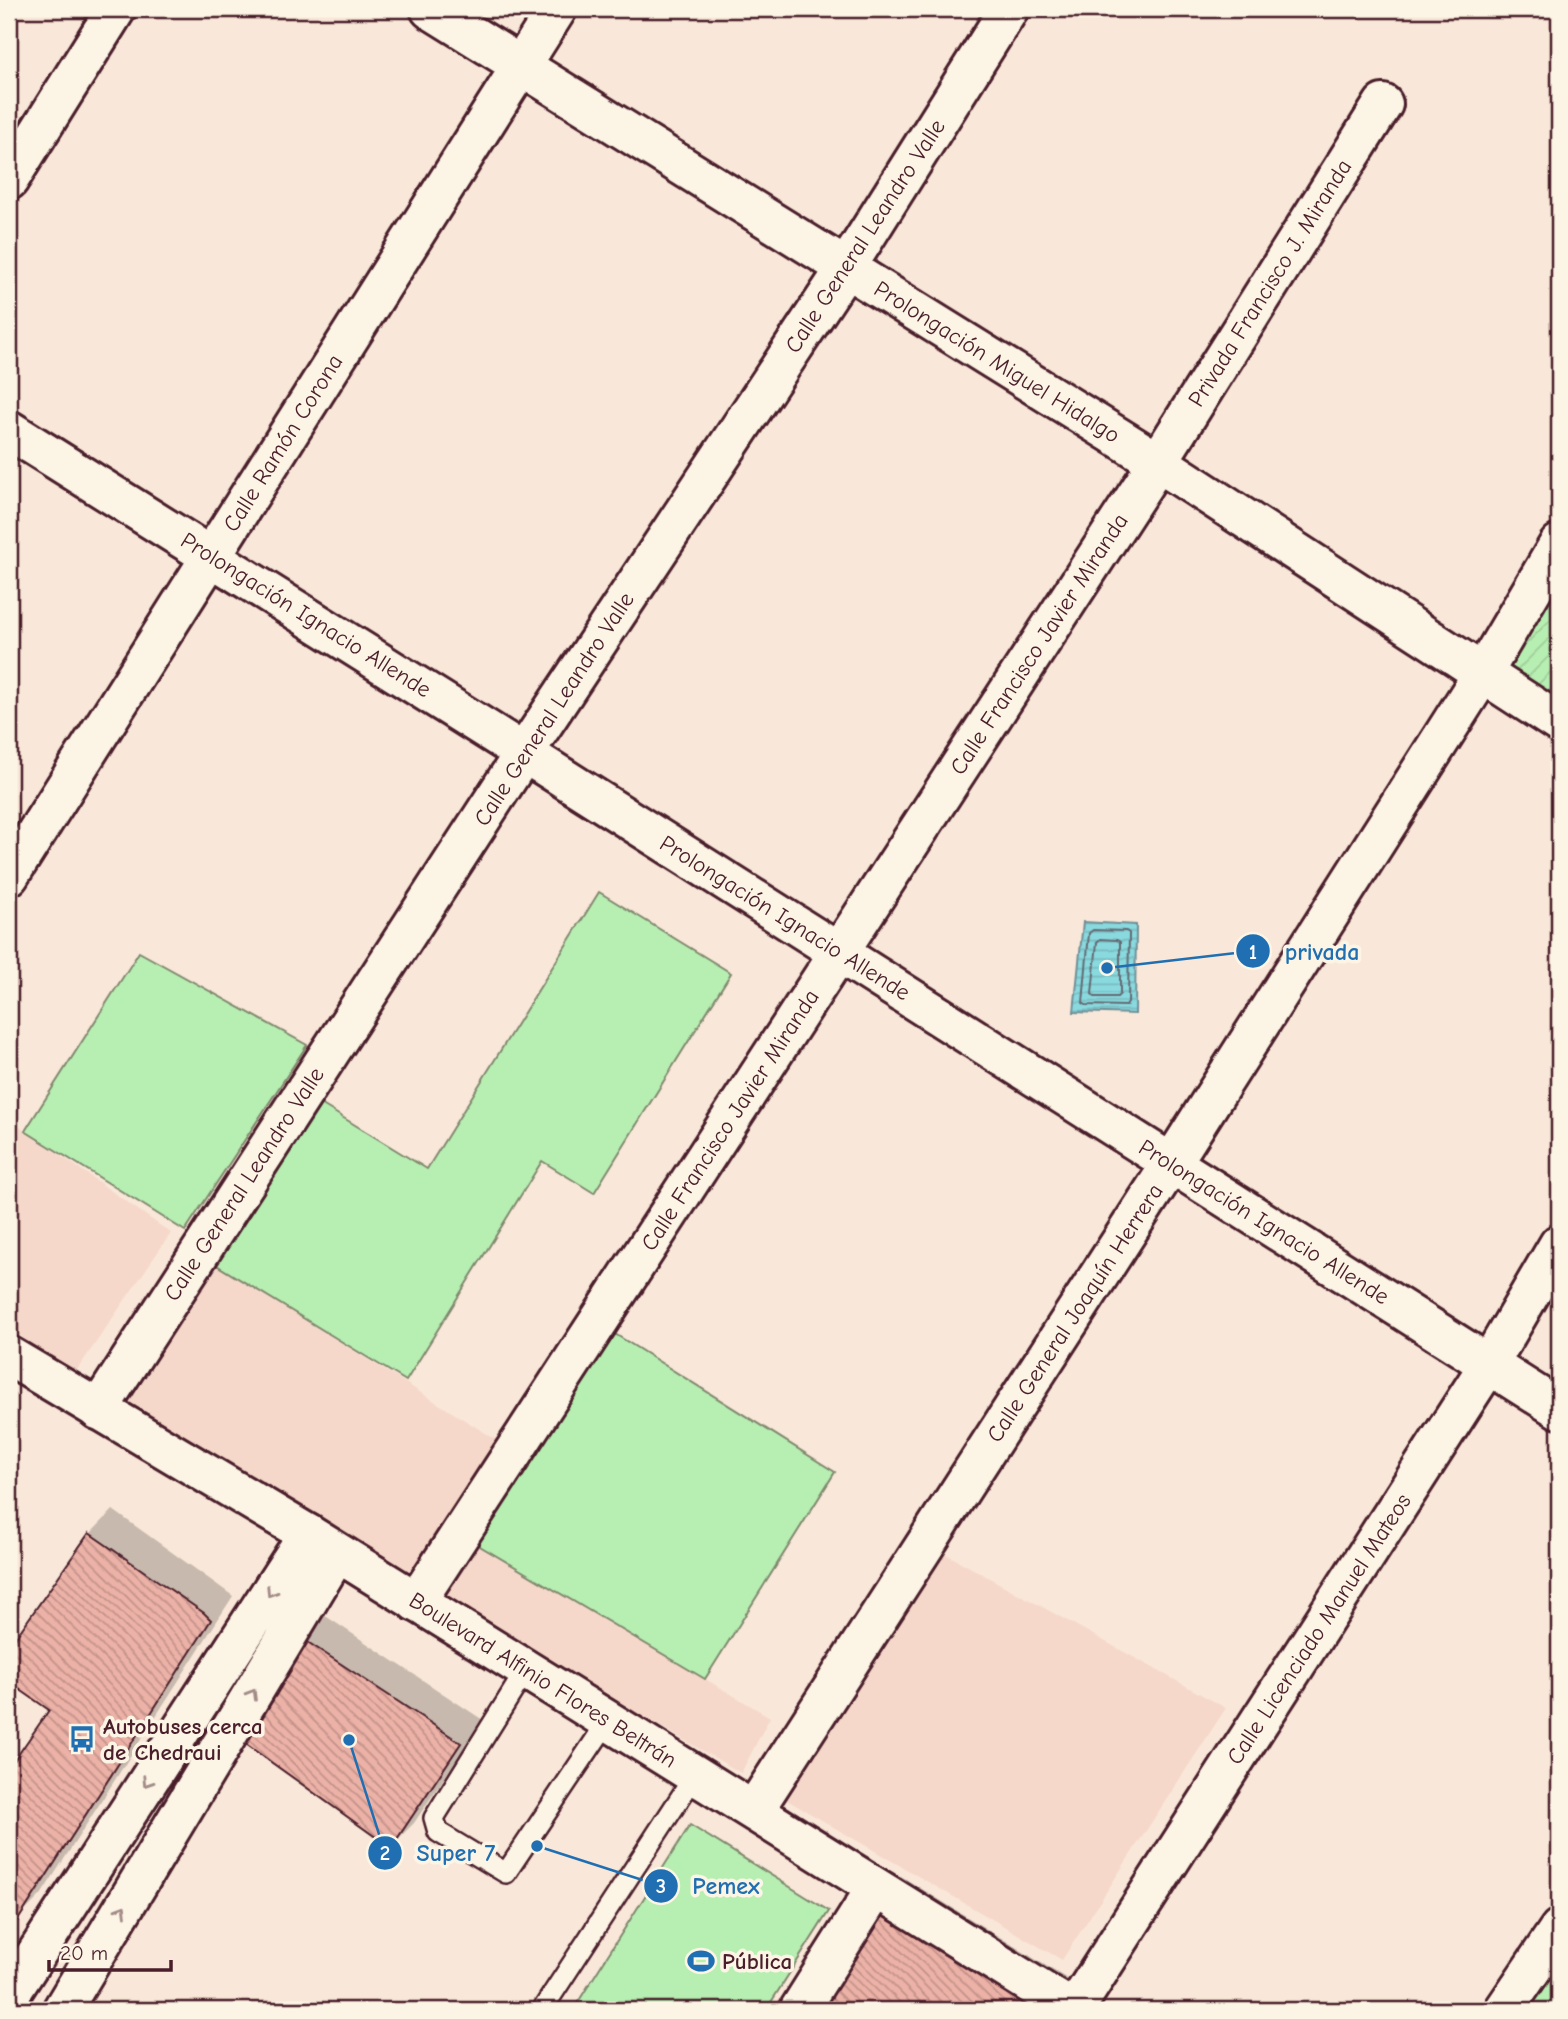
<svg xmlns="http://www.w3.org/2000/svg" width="1568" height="2019" viewBox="0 0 1568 2019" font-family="'Comic Neue',sans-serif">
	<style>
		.built { fill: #f5d8ca }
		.grass { fill: #b7efb2; stroke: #80876e; stroke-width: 2 }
		.garden { fill: url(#garden-furrows); stroke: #80876e; stroke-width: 2 }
		.water { fill: url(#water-rules); stroke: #708f97; stroke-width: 2 }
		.shadow { fill: #0003 }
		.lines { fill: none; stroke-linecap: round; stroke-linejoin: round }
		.shore { stroke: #636a73; stroke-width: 2 }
		.building { fill: url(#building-back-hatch); stroke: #4a1f2b; stroke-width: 2 }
		.lane-casing { stroke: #4a1f2b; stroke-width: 24 }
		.street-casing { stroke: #4a1f2b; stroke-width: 44 }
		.secondary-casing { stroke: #4a1f2b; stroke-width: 44 }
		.lane { stroke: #fcf5e5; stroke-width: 19 }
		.street { stroke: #fcf5e5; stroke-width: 38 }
		.secondary { stroke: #fcf5e5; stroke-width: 38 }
		.oneway { stroke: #a38a88 }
		.labels { text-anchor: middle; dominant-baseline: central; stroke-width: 7; stroke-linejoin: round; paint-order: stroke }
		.street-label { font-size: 23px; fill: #4a1f2b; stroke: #fcf5e5 }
		.poi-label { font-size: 23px; font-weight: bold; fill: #4a1f2b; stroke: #fcf5e5; text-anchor: start }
		.leader { fill: none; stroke: #1f6fb2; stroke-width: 2.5 }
		.callout-dot { fill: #1f6fb2; stroke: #fcf5e5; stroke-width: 2.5 }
		.mark-label { font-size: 21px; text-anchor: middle; font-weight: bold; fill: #fff }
		.callout-label { font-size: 24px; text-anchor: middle; font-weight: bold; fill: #1f6fb2; stroke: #fcf5e5; stroke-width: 7; stroke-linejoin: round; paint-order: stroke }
	</style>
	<defs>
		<pattern id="garden-furrows" width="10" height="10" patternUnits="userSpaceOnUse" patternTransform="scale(1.75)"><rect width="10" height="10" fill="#b7efb2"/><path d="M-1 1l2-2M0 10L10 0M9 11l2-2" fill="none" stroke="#9fcc99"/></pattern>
		<pattern id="water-rules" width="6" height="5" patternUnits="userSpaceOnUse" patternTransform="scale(1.75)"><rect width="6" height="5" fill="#89dadf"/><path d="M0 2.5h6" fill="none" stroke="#78bbc0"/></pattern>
		<pattern id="building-back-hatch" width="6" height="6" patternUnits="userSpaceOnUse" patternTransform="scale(1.75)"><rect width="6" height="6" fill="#ecb2a7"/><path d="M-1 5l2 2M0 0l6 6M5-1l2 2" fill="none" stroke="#c19088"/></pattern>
	</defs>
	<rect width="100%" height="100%" fill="#f9e8d9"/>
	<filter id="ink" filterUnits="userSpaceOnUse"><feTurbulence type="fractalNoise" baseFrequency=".0143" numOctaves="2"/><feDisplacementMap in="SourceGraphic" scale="14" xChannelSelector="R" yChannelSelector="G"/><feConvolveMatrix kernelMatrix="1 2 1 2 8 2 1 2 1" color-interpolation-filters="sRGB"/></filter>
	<g filter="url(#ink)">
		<path class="built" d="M9 1119 171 1233 73 1376 9 1327Z
			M205 1258 500 1442 416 1577 106 1401Z
			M919 1539 1226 1708 1062 1960 768 1789Z
			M473 1542 770 1717 741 1773 438 1598Z"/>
		<path class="grass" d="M599 892 731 973 594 1193 542 1161 406 1381 205 1258 306 1095 427 1169Z
			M139 952 307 1045 185 1231 25 1131Z
			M607 1329 835 1472 705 1679 473 1542Z
			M690 1825 829 1911 766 2010H573Z
			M1559 1954V2010H1524Z"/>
		<path class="garden" d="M1559 538V702L1479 653Z"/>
		<path class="water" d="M1083 922 1136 925 1135 1014 1074 1012Z"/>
		<path class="shadow" d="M113 1510 233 1596 41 1895 18 1918 9 1912V1771L52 1710 9 1680V1650L90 1534Z
			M321 1613 483 1720 414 1823 391 1846 298 1636Z
			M901 1876 1103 2001 1097 2010H805L877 1899Z"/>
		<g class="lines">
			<path class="shore" d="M1093 930 1126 931 1129 933 1128 1003 1126 1006 1086 1005 1083 1003 1089 933Z
				M1100 939 1117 940 1120 942V994L1117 997H1095L1092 994 1097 942Z"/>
		</g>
		<path class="building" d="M89 1533 204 1613 211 1620 18 1920 9 1914V1768L49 1710 9 1682V1647Z
			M297 1635 461 1743 391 1848 236 1737Z
			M876 1898 1057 2010H802Z"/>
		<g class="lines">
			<defs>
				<path id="lane" d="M526 1670 434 1818 438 1832 506 1873 608 1721
					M542 2010 695 1775"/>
				<path id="street" d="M430 9 1158 462 1559 723
					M9 180 116 9
					M9 430 524 753 1559 1409
					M9 876 557 9
					M98 1410 524 753 846 268 1009 9
					M416 1602 1158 462 1383 104
					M754 1810 1171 1164 1483 673 1559 544
					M9 1996 308 1534
					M62 2010 337 1553
					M799 2010 876 1888
					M1074 2010 1489 1364 1559 1244
					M1504 2010 1559 1929"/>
				<path id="secondary" d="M9 1356 308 1534 1073 2010"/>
			</defs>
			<use href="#lane" class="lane-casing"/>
			<use href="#street" class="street-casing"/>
			<use href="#secondary" class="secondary-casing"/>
			<use href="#lane" class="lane"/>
			<use href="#street" class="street"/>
			<use href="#secondary" class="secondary"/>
		</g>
		<defs><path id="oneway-chevron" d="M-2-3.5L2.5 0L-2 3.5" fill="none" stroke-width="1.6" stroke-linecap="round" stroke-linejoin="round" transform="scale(1.75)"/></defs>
		<g class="oneway">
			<use href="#oneway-chevron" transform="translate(271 1592) rotate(123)"/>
			<use href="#oneway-chevron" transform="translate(252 1694) rotate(-59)"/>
			<use href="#oneway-chevron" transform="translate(147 1782) rotate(123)"/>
			<use href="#oneway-chevron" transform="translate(122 1910) rotate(-59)"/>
		</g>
	</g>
	<defs>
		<symbol id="bus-bare" viewBox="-9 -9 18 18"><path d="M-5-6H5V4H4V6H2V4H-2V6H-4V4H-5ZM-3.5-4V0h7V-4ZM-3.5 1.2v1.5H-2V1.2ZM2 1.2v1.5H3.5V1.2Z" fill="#1f6fb2" stroke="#fcf5e5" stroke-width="2.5" paint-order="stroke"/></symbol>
		<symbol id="stadium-bare" viewBox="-9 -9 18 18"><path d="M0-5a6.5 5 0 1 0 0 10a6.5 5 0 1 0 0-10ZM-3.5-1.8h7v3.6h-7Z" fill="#1f6fb2" stroke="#fcf5e5" stroke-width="2.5" paint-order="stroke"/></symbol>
	</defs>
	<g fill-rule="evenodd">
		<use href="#bus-bare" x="63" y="1720" width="38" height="38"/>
		<use href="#stadium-bare" x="682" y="1942" width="38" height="38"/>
	</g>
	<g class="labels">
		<g class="street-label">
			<text transform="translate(865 236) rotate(-57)">Calle General Leandro Valle</text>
			<text transform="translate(1270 283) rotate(-58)">Privada Francisco J. Miranda</text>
			<text transform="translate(997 362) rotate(32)">Prolongación Miguel Hidalgo</text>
			<text transform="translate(283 443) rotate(-58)">Calle Ramón Corona</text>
			<text transform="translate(306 615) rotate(32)">Prolongación Ignacio Allende</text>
			<text transform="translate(1039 644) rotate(-57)">Calle Francisco Javier Miranda</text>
			<text transform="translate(554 709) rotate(-57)">Calle General Leandro Valle</text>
			<text transform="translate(785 918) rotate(32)">Prolongación Ignacio Allende</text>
			<text transform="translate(730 1120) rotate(-57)">Calle Francisco Javier Miranda</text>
			<text transform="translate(244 1184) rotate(-57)">Calle General Leandro Valle</text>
			<text transform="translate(1264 1222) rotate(32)">Prolongación Ignacio Allende</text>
			<text transform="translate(1075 1313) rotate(-57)">Calle General Joaquín Herrera</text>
			<text transform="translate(1319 1629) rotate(-57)">Calle Licenciado Manuel Mateos</text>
			<text transform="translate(543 1680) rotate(32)">Boulevard Alfinio Flores Beltrán</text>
		</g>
		<g class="poi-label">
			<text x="103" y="1726">Autobuses cerca<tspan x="103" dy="26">de Chedraui</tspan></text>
			<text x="722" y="1961">Pública</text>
		</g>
	</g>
	<path class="leader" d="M1107 968L1253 951M349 1740L385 1853M537 1846L661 1886"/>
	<g class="callout-dot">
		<circle cx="1107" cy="968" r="7"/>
		<circle cx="349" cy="1740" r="7"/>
		<circle cx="537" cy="1846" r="7"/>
		<circle cx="1253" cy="951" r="18"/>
		<circle cx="385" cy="1853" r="18"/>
		<circle cx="661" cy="1886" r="18"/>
	</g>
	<g class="mark-label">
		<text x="1253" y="959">1</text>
		<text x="385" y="1860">2</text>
		<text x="661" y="1893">3</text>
	</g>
	<g class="callout-label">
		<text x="1322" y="960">privada</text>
		<text x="456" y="1861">Super 7</text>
		<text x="726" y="1894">Pemex</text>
	</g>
	<rect width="1568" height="2019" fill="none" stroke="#fcf5e5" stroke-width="35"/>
	<rect x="18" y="18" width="1533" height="1984" fill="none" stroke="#4a1f2b" stroke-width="2.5" filter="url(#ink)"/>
	<path d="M49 1960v10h122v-10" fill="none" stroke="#4a1f2b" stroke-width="3.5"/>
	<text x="60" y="1960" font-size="21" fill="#4a1f2b" stroke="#fcf5e5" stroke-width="5" paint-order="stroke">20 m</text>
</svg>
